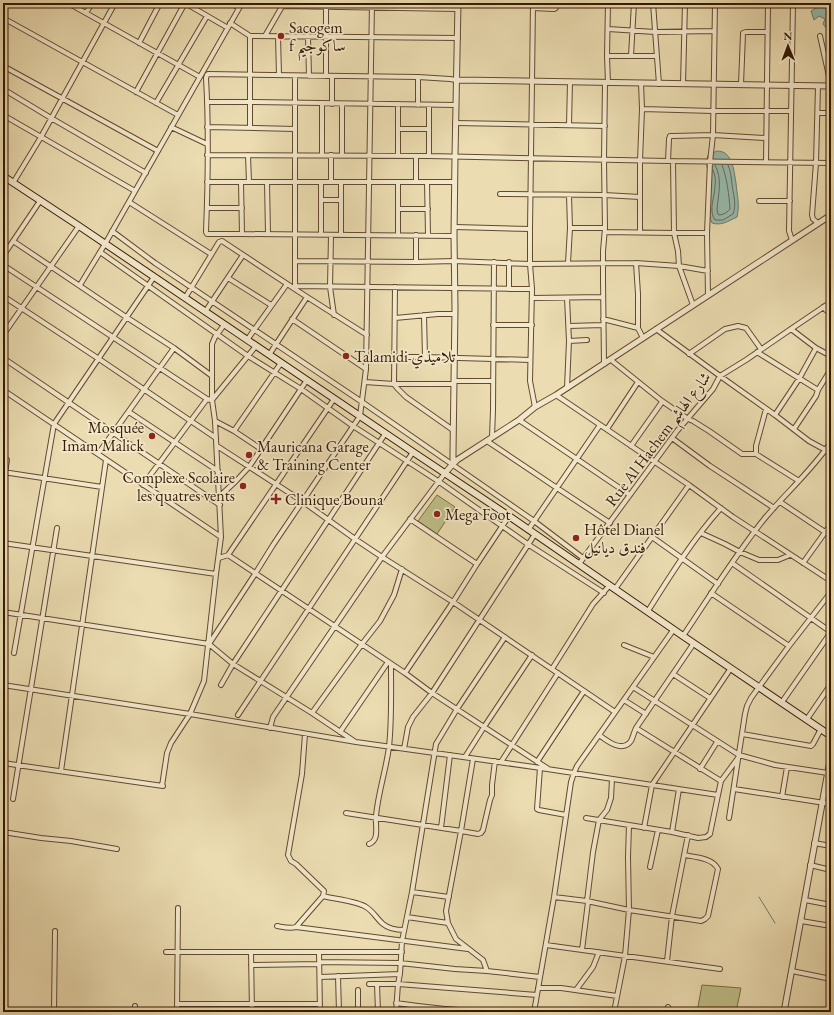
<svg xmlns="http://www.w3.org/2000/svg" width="834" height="1015" viewBox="0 0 834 1015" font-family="'EB Garamond',Amiri,serif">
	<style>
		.green { fill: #bebe87; stroke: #7a6c44 }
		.water { fill: #98bbaf; stroke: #717b69 }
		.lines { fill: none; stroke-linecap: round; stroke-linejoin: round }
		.shore { stroke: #676a58; stroke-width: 1 }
		.stream { stroke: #717b69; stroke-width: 1 }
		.minor-casing { stroke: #634a2d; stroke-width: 6 }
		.tertiary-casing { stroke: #634a2d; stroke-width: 7 }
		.secondary-casing { stroke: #361a01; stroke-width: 8 }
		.minor { stroke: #f2e8cc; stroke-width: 4 }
		.tertiary { stroke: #f2e8cc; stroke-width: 5 }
		.secondary { stroke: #f2e8cc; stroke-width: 6 }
		.poi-dot { fill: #8f2418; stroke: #f2e8cc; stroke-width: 1.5 }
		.labels { text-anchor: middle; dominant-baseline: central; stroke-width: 3.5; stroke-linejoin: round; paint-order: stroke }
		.poi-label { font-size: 16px; fill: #361a01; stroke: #f2e8cc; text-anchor: start }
		.street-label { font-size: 16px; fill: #361a01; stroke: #f2e8cc }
	</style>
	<rect width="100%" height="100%" fill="#ebdcb1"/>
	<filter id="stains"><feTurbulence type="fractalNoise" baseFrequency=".005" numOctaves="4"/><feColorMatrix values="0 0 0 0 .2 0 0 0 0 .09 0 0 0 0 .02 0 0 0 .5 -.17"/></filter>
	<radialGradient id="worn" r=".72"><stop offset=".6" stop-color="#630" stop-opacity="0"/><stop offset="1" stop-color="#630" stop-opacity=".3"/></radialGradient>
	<path class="green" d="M437 495 455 507 437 534 418 521Z
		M702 985 741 988 736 1012H697Z"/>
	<path class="water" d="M820 3H831V28L827 29 823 24 825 19 819 16 814 20 811 11 822 5Z
		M717 151C720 151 724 152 726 154 734 161 734 173 736 183 737 195 740 204 737 217 728 221 722 226 712 223 708 215 708 204 710 195 710 192 711 188 711 185 712 172 703 169 708 155Z"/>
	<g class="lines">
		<path class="shore" d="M715 165C723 179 718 195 717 210L718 214 719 215C723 215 728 212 730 209 729 195 727 178 722 165
			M713 170C715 174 716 181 715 186 715 197 708 210 715 220H723L733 214C737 204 733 194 732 184 731 177 731 172 728 165"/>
		<path class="stream" d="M759 897 775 923"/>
		<defs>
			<path id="minor" d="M68 3 200 77
				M185 3 228 28
				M230 3 239 8
				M326 3V76
				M533 3 532 81 530 229V264L532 289 530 381 535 407
				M653 3 659 84
				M282 6 458 9
				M533 8 554 9 556 8V3
				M86 13 92 3
				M3 18 178 115
				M230 23 250 36 458 38
				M608 29 655 32 714 31
				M265 36 284 3
				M278 36 279 75
				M308 36 309 76
				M820 36 831 85
				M139 43 160 3
				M607 56H657
				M631 56 634 3
				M3 66 158 151
				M295 76V287
				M332 76V104
				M418 77V105
				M608 83 607 56 608 3
				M683 84 685 3
				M741 84 743 34V33L746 32H767
				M818 86 816 163 812 215 813 219 818 223
				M3 89 51 118 146 173
				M136 92 185 3
				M207 102H250L456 105
				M156 103 207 16
				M398 104V156
				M429 105V156
				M642 109 713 111H791
				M818 113H831
				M3 115 135 191
				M455 123 605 126
				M569 125 570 82
				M171 127 207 144
				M207 127 295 129
				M250 128V36
				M398 129H429
				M207 155 429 156 668 161 831 163
				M248 155 249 182
				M322 155V103
				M342 155V104
				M668 161 669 139 670 136H673L713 135 766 138
				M673 161 674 233 678 251 679 266 693 305
				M766 162 768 3
				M207 182H455
				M241 182 242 234
				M267 182 268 234
				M331 182V155
				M341 182V235
				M416 182V156
				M427 182 428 235
				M13 183 41 137 115 3
				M500 194 604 195 640 197
				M321 200H341
				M759 201H790
				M129 202 211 254
				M207 208H242
				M398 209H428
				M455 227 530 229
				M570 228H605
				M112 231 155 263 362 402 534 521 583 558
				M605 232 674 233H707
				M640 232V161L642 109 641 83
				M321 234V182
				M331 235 330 287 334 315
				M398 235V182
				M454 236 242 234H207L206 232C208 181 209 129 206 78L207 75 208 74 418 77 450 79 456 80
				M792 240 789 231 793 3
				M13 241 126 317 174 348 212 376
				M100 252 248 356 301 389 353 426 438 481 529 545 604 593
				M3 256 40 201
				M295 261 416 262 454 261 530 264 636 263 679 266 708 271
				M416 262V235
				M509 262V289
				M568 263 570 228 569 195
				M636 263 638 294V328L643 338
				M3 265 207 399 212 400 256 346
				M228 278 271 305
				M80 285 105 244 242 3
				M295 286 532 289
				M395 287 394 384 397 388 406 397 453 430
				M708 295 707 233 710 162 713 135 715 3
				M3 296 99 359 216 438
				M185 298 219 242 222 241 307 297 367 335
				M532 298 603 297
				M823 307 831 315
				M205 312 243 255
				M424 315 425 357
				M395 318 438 314H455
				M292 319 366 369
				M603 319 638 328
				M493 325H532
				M569 326 603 325
				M656 329 720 376 775 415 809 441 831 453
				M3 335 79 226
				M247 340 287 284
				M569 341 587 340
				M816 348 831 356
				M757 352 818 390
				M689 354 725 329 738 326 746 328 761 349
				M269 355 307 297
				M395 357H425L530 360
				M3 358 220 505
				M611 360 662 401V402L631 446
				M604 364 603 280V251L605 228 604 160 605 82
				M454 381H493
				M365 382 394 384H454
				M567 388 569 341 567 298
				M3 390 221 537
				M556 395 689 485 733 517 831 581
				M662 401 688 419 693 421 709 431 742 454H756L799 481
				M129 412 218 471
				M775 415 799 379 816 348 791 329
				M519 420 630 495
				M215 421 234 431 261 449
				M607 429 638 382
				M794 429 816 396 818 390 831 369
				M234 431 281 363
				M492 437 493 410 494 262
				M672 438 710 466 730 479 774 508
				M487 441 557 488 610 523
				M217 446 302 501 355 539 382 557 273 717 270 728
				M98 454 174 348
				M756 454V446L766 409
				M3 472 102 487
				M445 473 382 557 453 602 615 712
				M143 485 207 399
				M3 486 7 460
				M220 496 236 481 249 467 307 380
				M780 502 831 536
				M410 519 477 564
				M528 530 600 425
				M701 533 725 544 740 552 759 560H778L790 555
				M652 537 718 584
				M3 543 216 574
				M228 555 405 673 432 693 547 768
				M219 558 228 555 334 399
				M732 563 831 632
				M803 563 831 524
				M579 564 677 431 713 389 720 376 746 360 791 329 831 302
				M615 589 689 485
				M711 593 789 646
				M648 611C670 576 693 539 721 508
				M3 612 209 644 233 664 312 713 354 741
				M683 636C710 596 735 555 765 518 787 492 812 470 831 442
				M209 644 255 574 273 545 360 416 366 369 372 3
				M624 645 654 657
				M14 653 54 424 154 277
				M552 669 593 604 610 585
				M405 673 453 602 477 564 509 516
				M673 674 710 698
				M3 685 190 714 356 742 534 767 718 795 721 781 738 758
				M221 685 233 664 385 434
				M633 687 739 755 775 765 828 773
				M624 700 646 714
				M782 702 831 632
				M312 713 362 644 380 621 394 595 402 569
				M238 715 413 452
				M807 719 831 684
				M636 728 721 781
				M340 732 388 662
				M742 734 811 746 813 744 821 729
				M599 735C607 741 622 753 631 741 633 737 634 732 636 728L694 643
				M404 749 408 727 413 717 432 693 535 534
				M465 757 484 727 532 655
				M501 762 558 673
				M537 762 584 691
				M3 763 163 786
				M540 768 537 809 539 810 566 815
				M700 769 717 742
				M61 771 106 460
				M162 786 167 753 171 743 190 714 204 681 216 574 221 537 215 421 212 400V344L215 337 224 325
				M734 789 831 804
				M782 797 787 767
				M13 799 57 528
				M346 813 461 831 473 759
				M586 818 672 832 698 838 706 837 710 834 718 795
				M729 818 745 714 747 706 751 698 789 646 831 592
				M441 828 450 755
				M644 828 652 785 731 668
				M3 832 41 838 71 841 117 849
				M672 832 679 789
				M814 843 831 846
				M369 844C380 840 375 826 376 816 378 793 386 770 389 747 392 719 391 691 391 664
				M810 865 831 870
				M650 867 658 830
				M412 892 449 897
				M323 896C334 899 357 901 366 907 373 911 377 919 383 924 389 929 397 930 404 930
				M554 897 587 901 629 910 701 921 705 919 708 916 718 869C713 858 695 857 684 855
				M805 900 831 905
				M587 901 593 852 599 820 607 810 611 798 612 779
				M407 917 448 923
				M801 921 831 926
				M277 926C283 927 290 929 296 927L323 896 324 891 296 864 291 861 288 855 302 774 305 734
				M296 927 468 949
				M546 945 720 969
				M582 950 588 902
				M166 952H402
				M251 952 252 1012
				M319 952 320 1012
				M667 961 672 916 688 835
				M319 962 400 963 455 969 487 971 540 977
				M251 965 319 964
				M487 971 483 960 456 939 448 923 446 911 461 831 478 834 481 833 483 830 490 800 492 795V785L495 761
				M792 971 831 979
				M338 976 339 1012
				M320 977 400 974
				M369 984H398L537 995
				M377 984 378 1012
				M538 988H561L617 996
				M576 990 593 967 599 952
				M396 1003C429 1008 461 1011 493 1012
				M177 1004H320
				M54 1012 55 931
				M135 1012V1006
				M177 1012 178 908
				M358 1012V990
				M396 1012 398 984 400 974 402 941 412 892 436 744 457 709 505 637
				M534 1012 554 897 571 782 574 773 577 766 674 629
				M614 1012 625 956 629 910 628 857 629 825
				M667 1012 668 1007"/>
			<path id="tertiary" d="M456 80 831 86
				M453 463V453L455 309 454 236 455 156 458 3
				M445 473 452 465 457 460 519 420 535 407 556 395 831 215
				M784 1012C800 926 815 841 831 755"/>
			<path id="secondary" d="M3 176 79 226 413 452 509 516 683 636 831 736"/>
		</defs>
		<use href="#minor" class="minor-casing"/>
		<use href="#tertiary" class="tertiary-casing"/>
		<use href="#secondary" class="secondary-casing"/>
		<use href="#minor" class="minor"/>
		<use href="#tertiary" class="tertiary"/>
		<use href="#secondary" class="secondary"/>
	</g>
	<g class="poi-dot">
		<circle cx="281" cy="36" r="4"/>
		<circle cx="346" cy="356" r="4"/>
		<circle cx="152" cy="436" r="4"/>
		<circle cx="249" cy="455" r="4"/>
		<circle cx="243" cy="486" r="4"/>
		<path d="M274 493h4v4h4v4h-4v4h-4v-4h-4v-4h4z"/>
		<circle cx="437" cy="514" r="4"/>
		<circle cx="576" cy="538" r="4"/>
	</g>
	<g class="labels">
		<g class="poi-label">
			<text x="289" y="27">Sacogem<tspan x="289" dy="18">f ساكوجيم</tspan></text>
			<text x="354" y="356">Talamidi تلاميذي</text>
			<text x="144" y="427" text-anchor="end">Mosquée<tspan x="144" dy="18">Imam Malick</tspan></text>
			<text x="257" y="446">Mauricana Garage<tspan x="257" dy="18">&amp; Training Center</tspan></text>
			<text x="235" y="477" text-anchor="end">Complexe Scolaire<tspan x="235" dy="18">les quatres vents</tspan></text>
			<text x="285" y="499">Clinique Bouna</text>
			<text x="445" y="514">Mega Foot</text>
			<text x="584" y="529">Hôtel Dianel<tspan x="584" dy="18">فندق ديانيل</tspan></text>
		</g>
		<g class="street-label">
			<text transform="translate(658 439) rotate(-53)">Rue Al Hachem شارع الهاشم</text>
		</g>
	</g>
	<rect width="834" height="1015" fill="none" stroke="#ebdcb1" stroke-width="16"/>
	<rect x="4" y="4" width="826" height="1007" fill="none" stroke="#361a01" stroke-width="2"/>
	<rect x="8" y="8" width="818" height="999" fill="none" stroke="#361a01"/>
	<g transform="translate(788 46) rotate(359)" stroke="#f2e8cc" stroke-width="3" paint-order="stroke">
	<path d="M0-3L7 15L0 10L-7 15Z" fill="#361a01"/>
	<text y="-6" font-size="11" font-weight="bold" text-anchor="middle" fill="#361a01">N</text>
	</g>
	<rect width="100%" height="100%" filter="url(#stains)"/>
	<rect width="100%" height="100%" fill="url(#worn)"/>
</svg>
